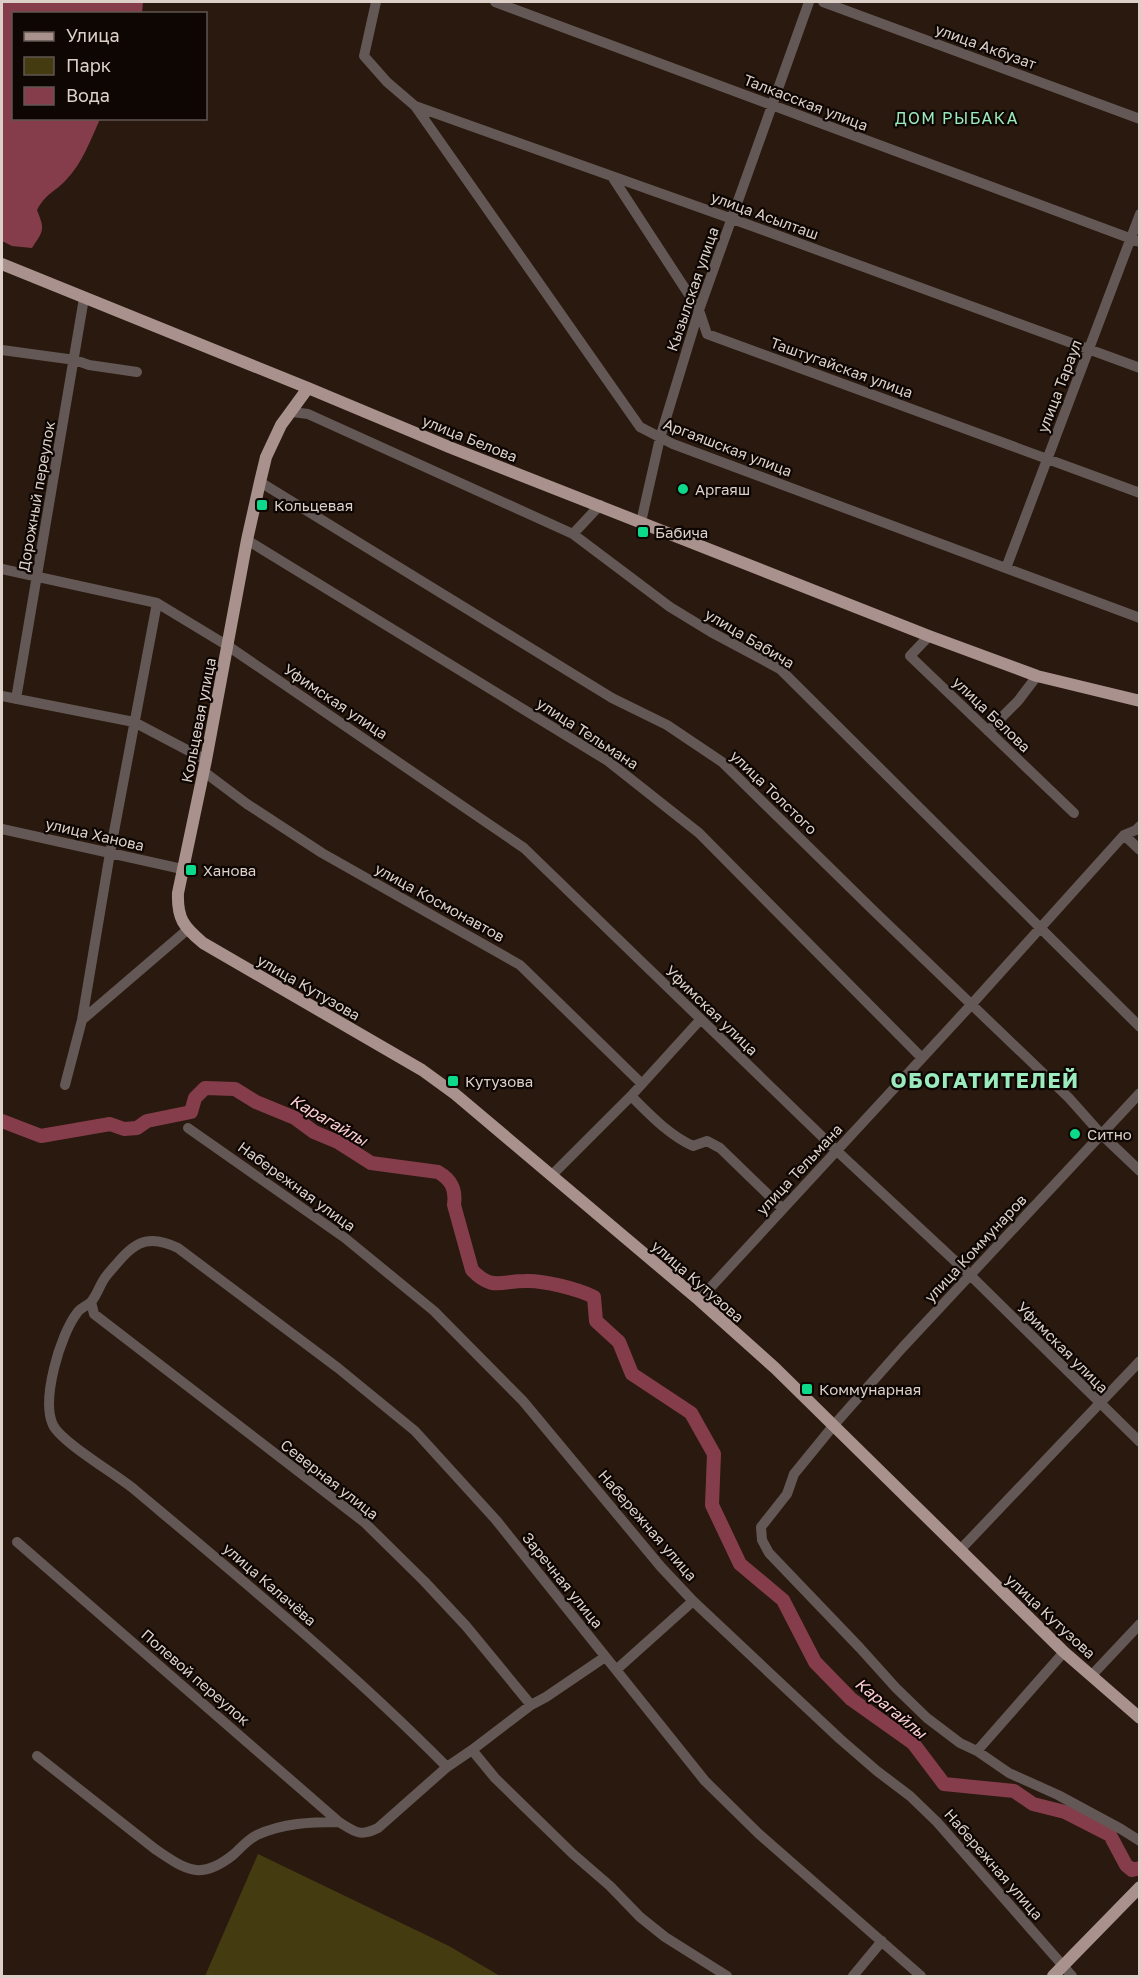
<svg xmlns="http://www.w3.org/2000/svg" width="1141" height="1978" viewBox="0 0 1141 1978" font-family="'Golos Text',sans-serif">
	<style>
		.green { fill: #453b11 }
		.water { fill: #863d4b }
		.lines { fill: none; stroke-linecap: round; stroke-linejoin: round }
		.river { stroke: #863d4b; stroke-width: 14 }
		.minor { stroke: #635855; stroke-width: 10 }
		.major { stroke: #a9928d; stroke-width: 12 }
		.poi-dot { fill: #0dd98a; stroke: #0d0603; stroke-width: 2 }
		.labels { text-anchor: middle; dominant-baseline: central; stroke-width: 4.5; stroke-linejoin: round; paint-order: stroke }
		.street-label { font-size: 15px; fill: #dcd0c9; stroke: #0d0603 }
		.poi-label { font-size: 15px; fill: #dcd0c9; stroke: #0d0603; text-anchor: start }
		.neighbourhood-label { font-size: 16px; letter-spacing: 1.5px; fill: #9beabd; stroke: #0d0603 }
		.water-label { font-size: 16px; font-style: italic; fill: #fdcfd5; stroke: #0d0603 }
		.district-label { font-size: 21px; font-weight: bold; letter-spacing: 1.5px; fill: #9beabd; stroke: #0d0603 }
	</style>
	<rect width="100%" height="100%" fill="#2a190e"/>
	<path class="green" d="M258 1854 449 1946 500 1976H205Z"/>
	<path class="water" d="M2 2H143L142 13 14 14V118L100 119C91 139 82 164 66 180 54 193 47 192 37 210 45 230 44 230 32 248L12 246 2 241Z"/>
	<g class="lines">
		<path class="river" d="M2 1121 41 1136 110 1124 124 1129 137 1128 147 1121 191 1112 195 1098 205 1088 235 1089 256 1102 295 1118 314 1132 338 1142 371 1163 438 1172C452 1180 456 1190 454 1205L472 1270C492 1291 501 1281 525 1281 543 1280 578 1289 594 1297L596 1321 619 1342 632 1374 691 1413 714 1454 712 1505 740 1564 783 1600 815 1662 851 1699 913 1743 944 1784 1014 1791 1033 1804 1065 1812 1110 1835 1126 1865 1132 1870 1140 1868"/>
		<path class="minor" d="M376 2 364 56 387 82 415 106 752 226 1140 368
			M495 2 1140 242
			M823 2 1140 119
			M415 106 640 427 673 444 1140 618
			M613 178 699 310 707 334 1140 493
			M2 350 75 360 89 365 137 372
			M292 412 308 414 573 534 670 607 711 632 780 669 1140 1027
			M260 482 612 698 667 725 722 762 876 913 1069 1098 1101 1134 1140 1171
			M641 522 660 438 699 310 809 2
			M573 534 600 505
			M247 540 608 761 699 833 921 1057
			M1006 568 1140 214
			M2 569 157 603 228 646 524 848 837 1151 970 1275 1140 1442
			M929 636 910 656 1074 813
			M2 696 134 722 206 760
			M16 699 84 298
			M988 731 1018 701 1037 676
			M203 771 247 804 322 853 520 965 642 1084
			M2 829 182 869
			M1124 835 1140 850
			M82 1020 187 930
			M65 1085 82 1020 110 853 157 603
			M1140 1093 903 1347 834 1425 794 1474 787 1494 761 1527 762 1540 769 1553 860 1648 896 1688 927 1718 960 1743 977 1751 1009 1773 1058 1795 1121 1829 1140 1841
			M631 1096C650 1115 669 1135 693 1146L707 1141 720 1148 783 1209
			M188 1128 345 1238 434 1311 523 1401 661 1567 693 1601 840 1739 877 1771 910 1796 937 1822 1072 1976
			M551 1176 631 1096 700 1020
			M699 1300 971 1005 1124 835 1136 830 1140 826
			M91 1302 94 1314 364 1522 424 1581 466 1626 531 1705
			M17 1542 339 1822C355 1832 360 1837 378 1828L447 1767 472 1750 531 1705 546 1697 605 1657
			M960 1550 1140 1361
			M616 1670 693 1601
			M1092 1675 1140 1624
			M472 1750 495 1778 573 1854 610 1886 640 1917 665 1937 727 1976
			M977 1751 1064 1652
			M37 1756 155 1849C186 1870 200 1881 233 1855 241 1848 247 1840 257 1835 283 1823 311 1822 339 1822
			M447 1767C349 1668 241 1579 135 1490 116 1474 62 1443 53 1425 41 1400 60 1335 77 1313 80 1308 87 1306 91 1302 98 1294 100 1283 107 1275 130 1248 142 1230 178 1248L338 1368 415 1431 496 1520 705 1781 759 1834 921 1976
			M853 1976 882 1941"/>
		<path class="major" d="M2 264 308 388 449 447 929 636 1037 676 1140 701
			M308 388 281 425 266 457 260 482 247 540 206 760 178 893C177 919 184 927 203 943L422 1070 455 1094 699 1300 775 1368 1064 1652 1140 1718
			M1053 1976 1140 1887"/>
	</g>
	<g class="poi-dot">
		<circle cx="683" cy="489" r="6"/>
		<rect x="256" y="499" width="12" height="12" rx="3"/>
		<rect x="637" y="526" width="12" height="12" rx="3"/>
		<rect x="185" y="864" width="12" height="12" rx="3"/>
		<rect x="447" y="1075" width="12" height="12" rx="3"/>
		<circle cx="1075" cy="1134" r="6"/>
		<rect x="801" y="1383" width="12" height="12" rx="3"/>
	</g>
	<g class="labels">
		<g class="street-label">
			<text transform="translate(986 46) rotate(20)">улица Акбузат</text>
			<text transform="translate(806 102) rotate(21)">Талкасская улица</text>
			<text transform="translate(765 215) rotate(20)">улица Асылташ</text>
			<text transform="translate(692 289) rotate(-71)">Кызылская улица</text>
			<text transform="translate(842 367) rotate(20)">Таштугайская улица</text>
			<text transform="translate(1059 386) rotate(-69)">улица Тараул</text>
			<text transform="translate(470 438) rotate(22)">улица Белова</text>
			<text transform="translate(728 447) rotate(21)">Аргаяшская улица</text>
			<text transform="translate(36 496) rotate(-80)">Дорожный переулок</text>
			<text transform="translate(750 638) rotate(31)">улица Бабича</text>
			<text transform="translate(336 701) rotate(34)">Уфимская улица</text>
			<text transform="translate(992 714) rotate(44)">улица Белова</text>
			<text transform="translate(198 720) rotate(-79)">Кольцевая улица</text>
			<text transform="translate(588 733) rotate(33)">улица Тельмана</text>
			<text transform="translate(774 792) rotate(44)">улица Толстого</text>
			<text transform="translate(95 834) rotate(13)">улица Ханова</text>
			<text transform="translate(440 902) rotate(29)">улица Космонавтов</text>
			<text transform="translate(309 987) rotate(30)">улица Кутузова</text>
			<text transform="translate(712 1010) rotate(44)">Уфимская улица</text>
			<text transform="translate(799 1169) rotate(-47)">улица Тельмана</text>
			<text transform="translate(297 1186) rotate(36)">Набережная улица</text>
			<text transform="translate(975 1248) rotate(-47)">улица Коммунаров</text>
			<text transform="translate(698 1281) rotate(41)">улица Кутузова</text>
			<text transform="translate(1063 1347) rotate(45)">Уфимская улица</text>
			<text transform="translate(330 1479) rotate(38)">Северная улица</text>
			<text transform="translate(648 1525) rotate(49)">Набережная улица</text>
			<text transform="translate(563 1580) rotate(51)">Заречная улица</text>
			<text transform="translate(270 1584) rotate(41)">улица Калачёва</text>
			<text transform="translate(1051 1616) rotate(43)">улица Кутузова</text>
			<text transform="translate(196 1677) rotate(41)">Полевой переулок</text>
			<text transform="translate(994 1864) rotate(49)">Набережная улица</text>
		</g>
		<g class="poi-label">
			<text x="695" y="489">Аргаяш</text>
			<text x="274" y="505">Кольцевая</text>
			<text x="655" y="532">Бабича</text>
			<text x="203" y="870">Ханова</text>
			<text x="465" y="1081">Кутузова</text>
			<text x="1087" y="1134">Ситно</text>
			<text x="819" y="1389">Коммунарная</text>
		</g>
		<g class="neighbourhood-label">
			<text x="957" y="118">ДОМ РЫБАКА</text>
		</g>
		<g class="water-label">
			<text transform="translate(329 1120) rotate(30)">Карагайлы</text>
			<text transform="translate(891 1708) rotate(39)">Карагайлы</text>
		</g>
		<g class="district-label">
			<text x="985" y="1080">ОБОГАТИТЕЛЕЙ</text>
		</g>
	</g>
	<rect width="1141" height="1978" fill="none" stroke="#dcd0c9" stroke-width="6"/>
	<rect x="12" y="12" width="195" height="108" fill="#0d0603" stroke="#605752" stroke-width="1.5"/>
	<rect x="24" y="32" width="30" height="9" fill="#a9928d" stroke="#605752" stroke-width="1.5"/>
	<text x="66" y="42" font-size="18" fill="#dcd0c9">Улица</text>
	<rect x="24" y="57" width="30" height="18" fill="#453b11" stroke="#605752" stroke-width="1.5"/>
	<text x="66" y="72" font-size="18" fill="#dcd0c9">Парк</text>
	<rect x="24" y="87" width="30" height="18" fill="#863d4b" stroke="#605752" stroke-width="1.5"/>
	<text x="66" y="102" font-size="18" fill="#dcd0c9">Вода</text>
</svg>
